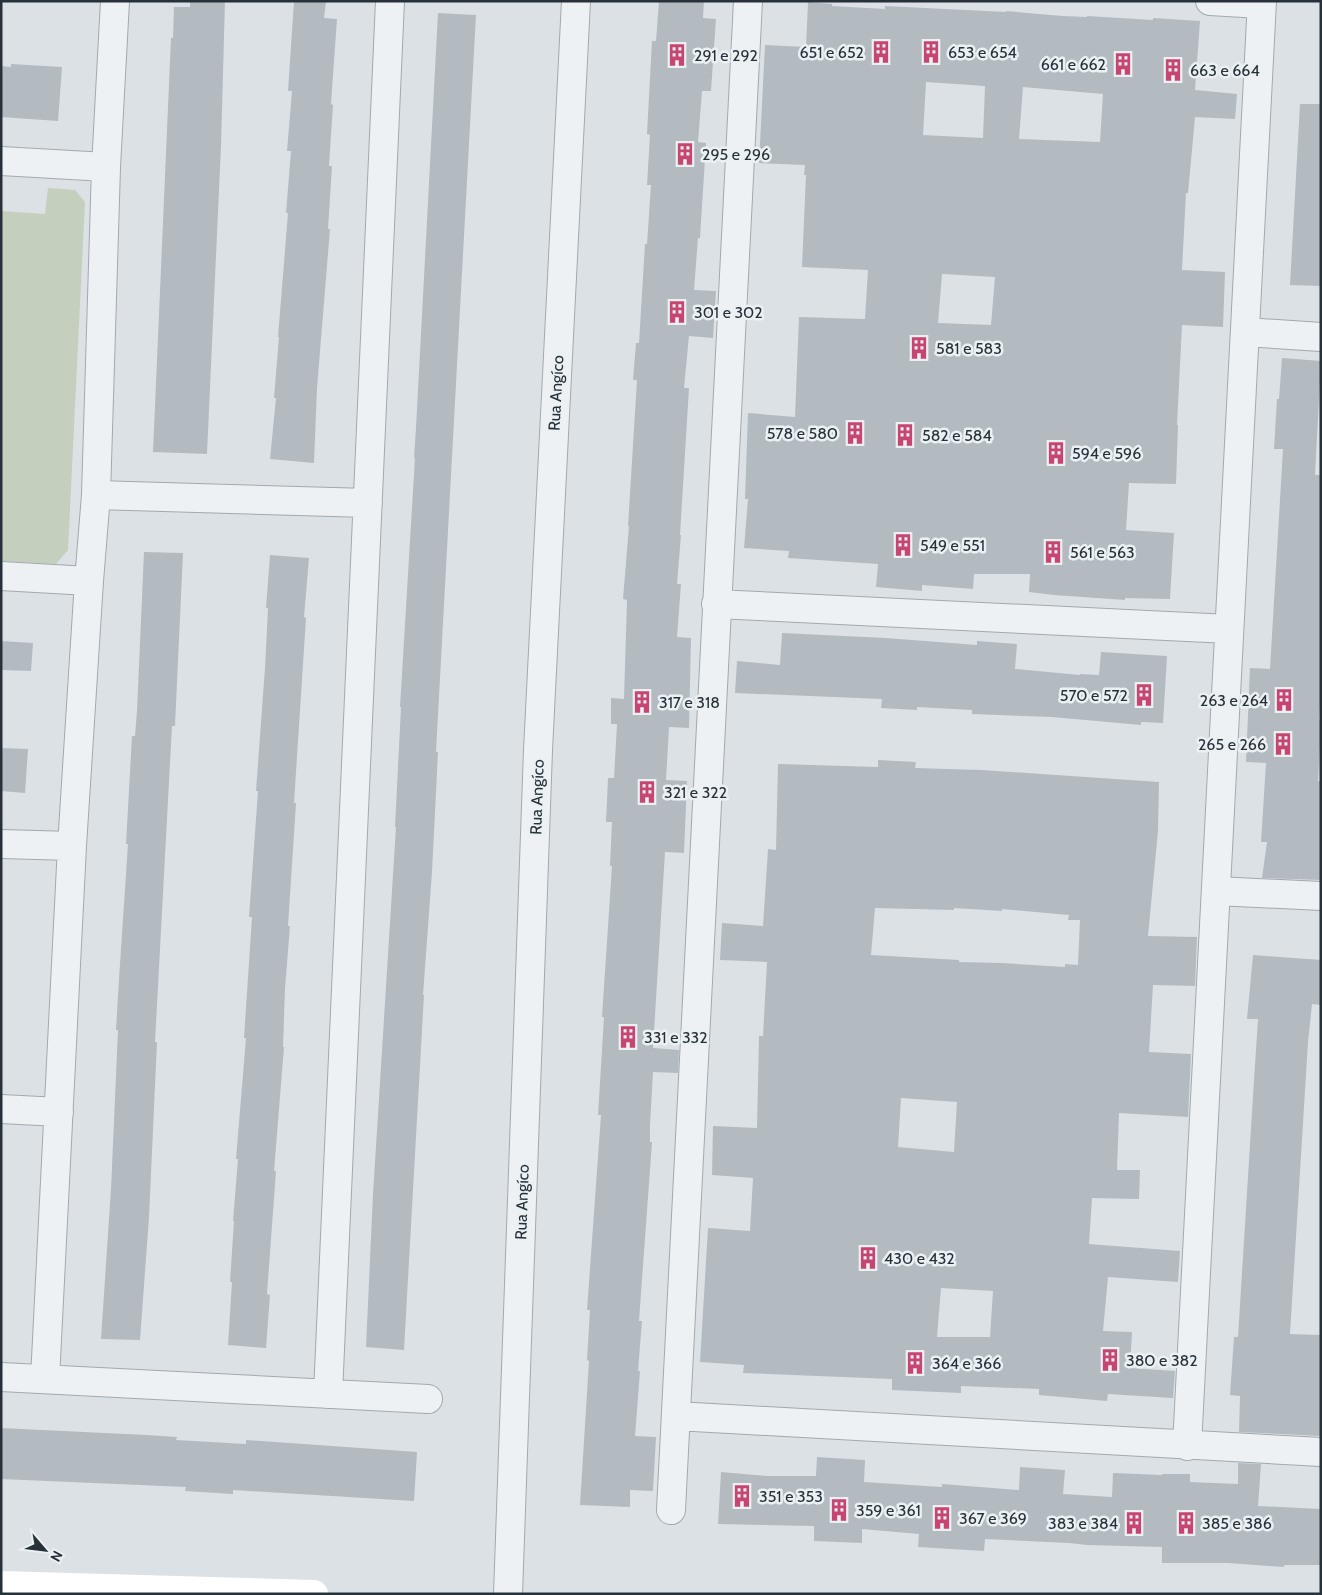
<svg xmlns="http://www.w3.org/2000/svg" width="1322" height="1595" viewBox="0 0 1322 1595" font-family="Cabin,sans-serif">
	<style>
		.green { fill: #c5cfbd }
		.building { fill: #b3bbc1; fill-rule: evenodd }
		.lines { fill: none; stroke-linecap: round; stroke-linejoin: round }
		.street-casing { stroke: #a2a9ae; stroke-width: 30 }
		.street { stroke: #eef1f4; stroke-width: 28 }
		.secondary { stroke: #fff; stroke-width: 28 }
		.labels { text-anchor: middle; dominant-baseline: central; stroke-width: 5; stroke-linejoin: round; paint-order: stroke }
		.poi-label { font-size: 16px; fill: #26313a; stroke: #ebf0f3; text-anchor: start }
		.street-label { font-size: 16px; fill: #26313a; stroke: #ebf0f3 }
	</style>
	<rect width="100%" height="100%" fill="#dce1e5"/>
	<path class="green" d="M48 188 75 190 85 202 68 550 56 564 1 561V211L45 214Z"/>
	<path class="building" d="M190 1H225L221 146 207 454 153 452 171 38H173L174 7H190Z
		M294 1H326L324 18 337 19 331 104 333 105 329 166H332L328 229H330L317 388 314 463 270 459 276 398H274L279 337H278L288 213H286L291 151H287L292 91H288Z
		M659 1H704L703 18 716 19 711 91H702L698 142 706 143 700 238H698L694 290 716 291 713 338 689 336 684 388H689L680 535H681L677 584H681L677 637 691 638 689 728 669 727 666 780 687 781 684 853 665 852 653 1048 679 1050 678 1073 653 1072 650 1125V1142H652L639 1321H642L638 1371H640L635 1436 656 1437 653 1491 630 1490V1507L580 1505 589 1361 587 1360 590 1310H587L601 1115H598L604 1017H602L612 866H610L612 822H606L608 778H614L617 724H611V698L624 699 627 600 623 599 629 526H628L637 380H633L636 343H639L645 244H647L651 185H647L650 135 647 134 652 41H656Z
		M808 2 832 4V6L885 9V6L1006 12V11L1063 16 1087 17V16L1153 20V18L1200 21 1195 90 1237 94 1235 119 1195 117 1188 193H1186L1182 270 1225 272 1223 327 1182 325 1177 425H1178L1176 484 1129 483 1126 530 1174 533 1170 599 1125 598V600L1054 595 1029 592 1030 574H974L973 589 922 585V591L876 587 878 564 788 558 789 551 744 548 748 499H745L748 413 795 417 799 317 865 319 868 270 802 267 806 175H804L805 165 759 163 765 45 806 47ZM926 82 985 86 983 138 923 135ZM1023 87 1103 94 1100 142 1019 139ZM942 274 995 277 991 325 938 323Z
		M438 13 476 15 436 752H438L432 872 423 995H424L404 1350 366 1347 373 1194 396 827H395L401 707H400L415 458H414L416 428Z
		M11 64 62 67 58 121 1 117V66L11 67Z
		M1300 104H1321V286L1290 285Z
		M1282 358 1321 361 1315 475H1321V687L1319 720H1321V726L1318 781H1321V880L1262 878 1267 842H1261L1266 763 1246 762 1250 668 1270 669 1283 449H1274L1277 399H1279Z
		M144 552 183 553 175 726H172L155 1042H157L149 1217 140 1340 101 1339 111 1189 118 1030H116L119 979 128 844H126L132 736H135L137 711Z
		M270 555 309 558 304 617 306 618 294 803H296L288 926H290L285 988 283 1047H284L274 1171H276L267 1294 270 1295 266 1348 228 1345 232 1282H230L234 1221H233L238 1159H236L246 1038H244L252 917H249L258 791H256L265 668 268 608H266Z
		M782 633 886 638 977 645V641L1017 644 1015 669 1080 675V674L1099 675 1101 652 1167 656 1163 723 1141 722V725L1052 717 972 714V710L917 707V710L881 708 882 699 735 693 737 661 780 665Z
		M1 641 33 643 31 671 1 670Z
		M1 748 28 749 25 793 1 791Z
		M878 760 916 762 915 768 982 770 1159 782 1158 831 1148 936 1197 937 1195 986 1153 985 1149 1052 1191 1054 1188 1117 1119 1113 1117 1170H1140L1139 1199 1092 1198 1089 1244 1180 1251 1178 1282 1108 1277 1103 1331 1132 1332 1130 1368 1175 1371 1173 1398 1108 1394 1107 1401 1039 1395V1389L961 1386V1393L892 1390V1379L743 1373 744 1365 700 1362 708 1228 750 1231 753 1178 712 1175 713 1126 757 1128 759 1036H763L767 962 720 960 722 923 763 926 768 849 776 850 778 764 878 767ZM875 908 954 910V908L1002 911V909L1069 915 1068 920H1080L1078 965 1065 964V967L1001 963 959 962V960L871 955ZM901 1098 957 1102 954 1152 898 1147ZM941 1288 993 1291 990 1337H937Z
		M1253 955 1321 960V1005L1312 1004 1308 1042 1290 1334 1321 1335V1436L1239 1432 1240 1396 1230 1395 1234 1337H1238L1254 1080 1258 1019H1247Z
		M1 1428 146 1435 177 1437 176 1440 246 1444V1440L417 1452 414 1501 233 1490V1494L185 1491 186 1487 1 1479Z
		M817 1457 865 1460 864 1482 942 1487V1484L1019 1490 1020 1467 1065 1470 1063 1494 1112 1497 1113 1473 1162 1475V1474H1190V1482L1238 1484V1463L1261 1464 1258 1506 1321 1509V1565H1284V1567L1228 1563H1162V1547L1087 1545 1069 1543 985 1539 984 1551 918 1547 919 1534 862 1529V1543L814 1541V1526L718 1524 721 1472 766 1476H816Z"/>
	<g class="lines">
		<defs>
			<path id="street" d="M1210 1 1261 4
				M1 161 106 167
				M1245 332 1321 337
				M96 495 368 503
				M1 576 89 581
				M716 604 1229 629
				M1 844 72 846
				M1216 891 1321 896
				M1 1109 59 1112
				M1 1377 428 1399
				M45 1379 72 846 89 581 96 495 106 167 115 1
				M328 1394 390 1
				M676 1416 1321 1452
				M1187 1446 1262 1
				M671 1510 748 1
				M508 1594 538 750 576 1"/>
		</defs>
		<use href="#street" class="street-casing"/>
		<use href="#street" class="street"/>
		<path class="secondary" d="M1 1585 314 1594"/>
	</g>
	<defs>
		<symbol id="building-bare" viewBox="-9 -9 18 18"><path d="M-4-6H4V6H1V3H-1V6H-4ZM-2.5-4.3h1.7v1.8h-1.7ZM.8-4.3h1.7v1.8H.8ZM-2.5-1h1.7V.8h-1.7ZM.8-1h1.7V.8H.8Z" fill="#c64571" stroke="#ebf0f3" stroke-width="2.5" paint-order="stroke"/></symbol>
	</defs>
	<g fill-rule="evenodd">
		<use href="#building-bare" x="865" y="36" width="32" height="32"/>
		<use href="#building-bare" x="915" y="36" width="32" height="32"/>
		<use href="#building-bare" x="661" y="39" width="32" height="32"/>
		<use href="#building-bare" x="1107" y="48" width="32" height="32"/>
		<use href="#building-bare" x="1157" y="54" width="32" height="32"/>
		<use href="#building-bare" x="669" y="138" width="32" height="32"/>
		<use href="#building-bare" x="661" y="296" width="32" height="32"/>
		<use href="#building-bare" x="903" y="332" width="32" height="32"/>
		<use href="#building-bare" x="839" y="417" width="32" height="32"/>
		<use href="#building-bare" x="889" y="419" width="32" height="32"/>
		<use href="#building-bare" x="1040" y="437" width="32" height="32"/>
		<use href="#building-bare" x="887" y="529" width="32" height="32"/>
		<use href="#building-bare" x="1037" y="536" width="32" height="32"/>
		<use href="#building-bare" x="1128" y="679" width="32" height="32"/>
		<use href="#building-bare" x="1268" y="684" width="32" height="32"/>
		<use href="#building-bare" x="626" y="686" width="32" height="32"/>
		<use href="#building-bare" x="1267" y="728" width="32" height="32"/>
		<use href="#building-bare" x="631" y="776" width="32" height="32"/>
		<use href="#building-bare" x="612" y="1021" width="32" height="32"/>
		<use href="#building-bare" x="852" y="1242" width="32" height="32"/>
		<use href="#building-bare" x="1094" y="1344" width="32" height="32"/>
		<use href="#building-bare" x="899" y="1347" width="32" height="32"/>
		<use href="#building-bare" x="726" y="1480" width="32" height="32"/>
		<use href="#building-bare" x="823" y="1494" width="32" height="32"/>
		<use href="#building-bare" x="926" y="1502" width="32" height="32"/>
		<use href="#building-bare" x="1118" y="1507" width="32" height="32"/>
		<use href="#building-bare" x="1170" y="1507" width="32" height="32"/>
	</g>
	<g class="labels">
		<g class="poi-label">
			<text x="864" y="52" text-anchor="end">651 e 652</text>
			<text x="948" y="52">653 e 654</text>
			<text x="694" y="55">291 e 292</text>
			<text x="1106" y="64" text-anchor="end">661 e 662</text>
			<text x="1190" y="70">663 e 664</text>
			<text x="702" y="154">295 e 296</text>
			<text x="694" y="312">301 e 302</text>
			<text x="936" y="348">581 e 583</text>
			<text x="838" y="433" text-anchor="end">578 e 580</text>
			<text x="922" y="435">582 e 584</text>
			<text x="1072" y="453">594 e 596</text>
			<text x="920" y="545">549 e 551</text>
			<text x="1070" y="552">561 e 563</text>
			<text x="1128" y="695" text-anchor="end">570 e 572</text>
			<text x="1268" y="700" text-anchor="end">263 e 264</text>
			<text x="659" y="702">317 e 318</text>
			<text x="1266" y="744" text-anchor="end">265 e 266</text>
			<text x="664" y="792">321 e 322</text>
			<text x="644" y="1037">331 e 332</text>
			<text x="884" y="1258">430 e 432</text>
			<text x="1126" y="1360">380 e 382</text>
			<text x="932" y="1363">364 e 366</text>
			<text x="759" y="1496">351 e 353</text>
			<text x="856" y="1510">359 e 361</text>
			<text x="959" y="1518">367 e 369</text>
			<text x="1118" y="1523" text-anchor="end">383 e 384</text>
			<text x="1202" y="1523">385 e 386</text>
		</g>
		<g class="street-label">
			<text transform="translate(556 393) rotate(-87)">Rua Angíco</text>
			<text transform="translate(537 797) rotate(-88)">Rua Angíco</text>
			<text transform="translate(522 1202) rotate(-88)">Rua Angíco</text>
		</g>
	</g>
	<rect width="1322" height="1595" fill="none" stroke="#26313a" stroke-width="5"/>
	<g transform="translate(45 1550) rotate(118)" stroke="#ebf0f3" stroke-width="4" paint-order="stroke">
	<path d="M0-4L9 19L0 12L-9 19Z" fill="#26313a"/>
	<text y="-8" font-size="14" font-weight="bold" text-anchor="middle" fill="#26313a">N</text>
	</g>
</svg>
